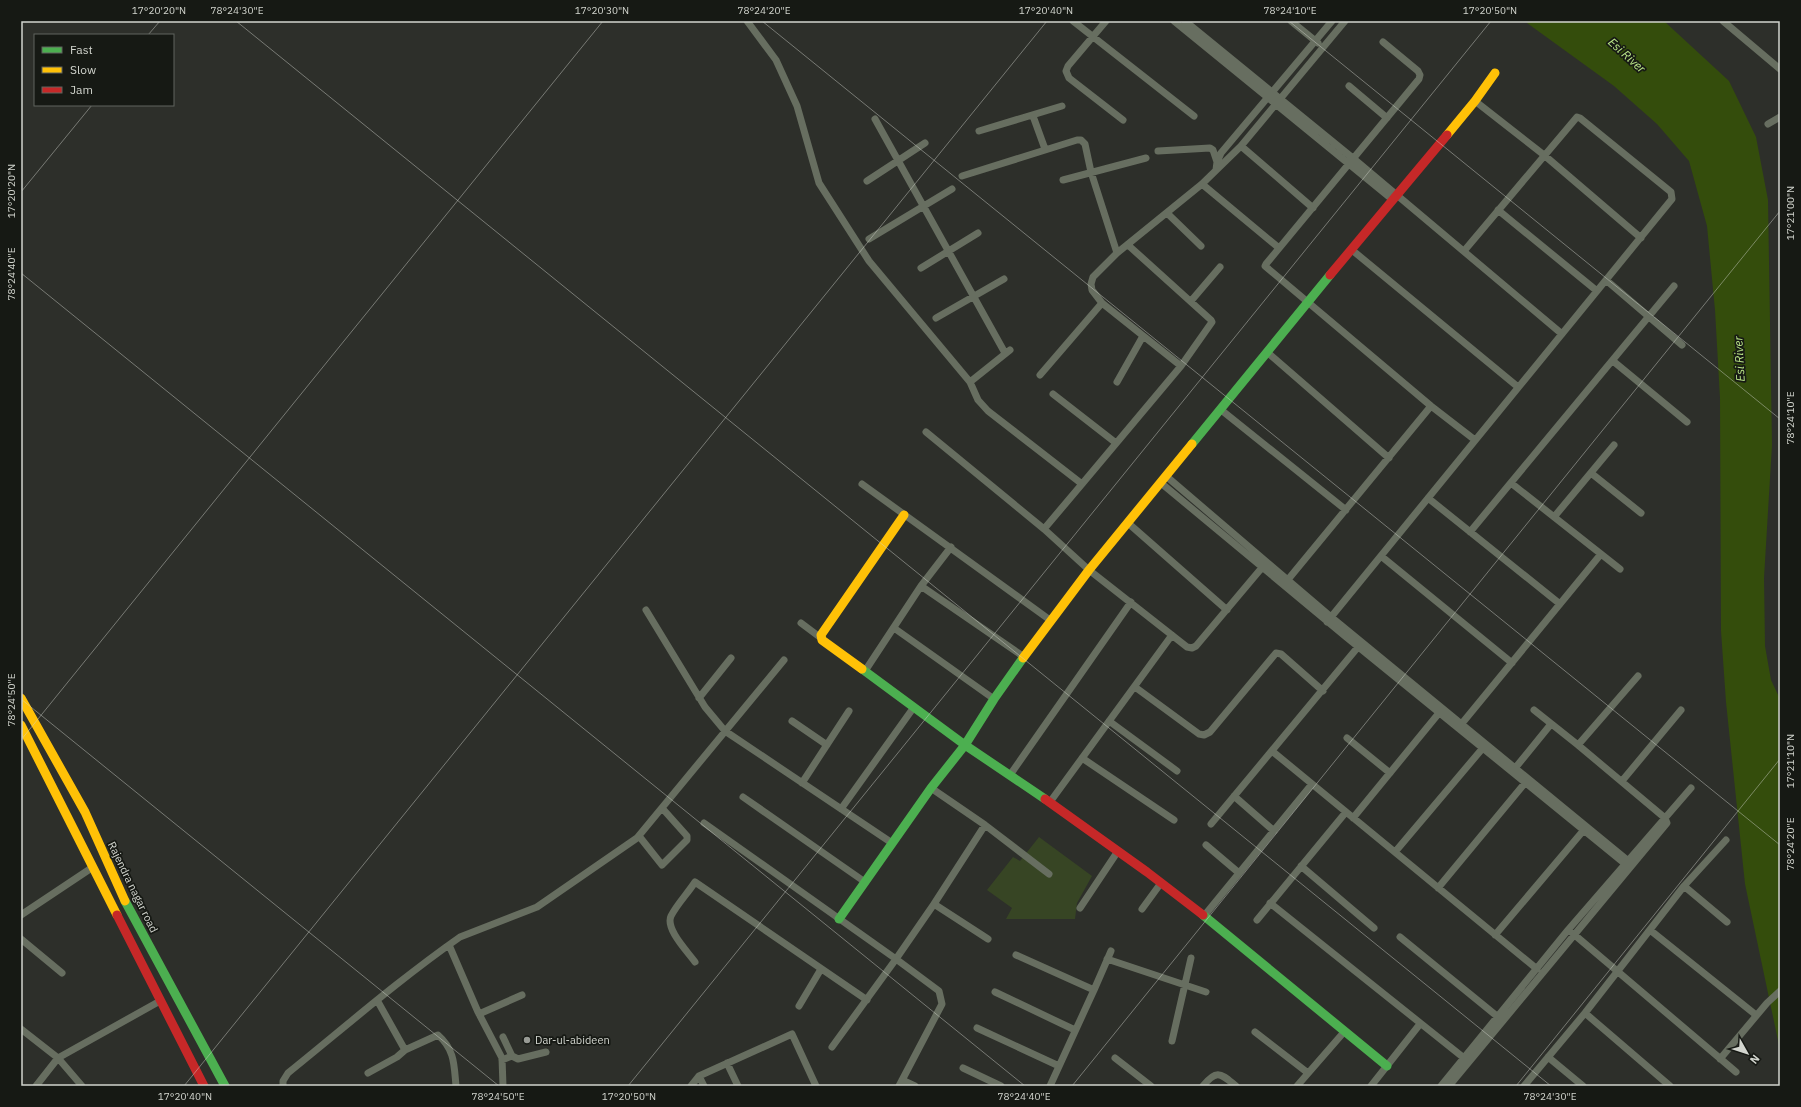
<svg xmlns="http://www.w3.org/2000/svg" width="1801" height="1107" viewBox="0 0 1801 1107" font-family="'IBM Plex Sans',sans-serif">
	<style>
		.green { fill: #374524 }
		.water { fill: #344d0c }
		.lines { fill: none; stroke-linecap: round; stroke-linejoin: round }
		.street { stroke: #676e60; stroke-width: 7 }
		.fast { stroke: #4caf50; stroke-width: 9 }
		.slow { stroke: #ffc107; stroke-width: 9 }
		.jam { stroke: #c62828; stroke-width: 9 }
		.ticks { fill: none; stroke: #d2d5ce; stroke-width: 1; stroke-opacity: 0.45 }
		.poi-dot { fill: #989b95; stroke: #161914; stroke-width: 1.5 }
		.labels { text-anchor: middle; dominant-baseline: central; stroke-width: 3.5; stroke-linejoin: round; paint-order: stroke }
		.street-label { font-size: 11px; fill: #d2d5ce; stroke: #161914 }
		.poi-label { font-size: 11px; fill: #d2d5ce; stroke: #161914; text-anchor: start }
		.water-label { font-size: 12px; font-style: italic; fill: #bae588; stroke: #161914 }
		.neatline { fill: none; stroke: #d2d5ce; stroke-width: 1.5 }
		.ticks-label { font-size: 10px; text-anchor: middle; fill: #d2d5ce }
	</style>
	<rect width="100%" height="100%" fill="#2d2f2a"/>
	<path class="green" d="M1039 837 1092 876 1077 903 1075 919H1006L1012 908 987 890 1013 857 1020 861Z"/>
	<path class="water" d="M1529 21H1664L1729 81 1756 137 1768 200 1772 445 1764 578 1765 646 1771 680 1780 699V1050L1745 884 1726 702 1721 631 1720 398 1715 310 1707 226 1689 161 1657 124 1614 86 1527 23Z"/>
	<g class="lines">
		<path class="street" d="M747 21 776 60 797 106 819 183 869 261 970 382 1010 350
			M1073 21 1194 116
			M1106 21 1068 66 1066 71 1069 78 1123 120
			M1174 21 1393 200
			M1185 21 1354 159 1562 334
			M1291 21 1318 43
			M1723 21 1780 69
			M1383 42 1418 71 1420 75 1419 79 1266 264 1265 266 1431 406 1475 440
			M1349 86 1387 118
			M1475 101 1544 155 1641 238
			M1033 116 1045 149
			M875 119 1005 353
			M1768 124 1780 117
			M979 131 1062 106
			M1241 146 1313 208
			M1158 151 1210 148 1213 150 1217 162
			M1216 170 1217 162 1221 153 1332 21
			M962 176 1077 140H1081L1085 144 1091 172 1117 253
			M1063 180 1146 158
			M867 181 925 143
			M1202 184 1279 248
			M1498 210 1597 291
			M1167 213 1201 246
			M869 239 952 189
			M1352 250 1518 387
			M921 268 978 233
			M1606 280 1682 345
			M1191 301 1220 267
			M1102 303 1092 290 1091 284 1093 277 1117 253 1202 184 1241 146 1345 21
			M936 318 1004 279
			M1267 352 1389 458
			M1613 361 1687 422
			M1040 375 1102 303 1181 366
			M970 382 978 400 988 411 1082 484 1044 529
			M1117 382 1143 336
			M1053 394 1116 443
			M1220 409 1346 510
			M926 432 1044 529 1089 570 1187 647 1192 648 1196 646 1265 564
			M1591 473 1641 513
			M1166 476 1331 617 1632 864
			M1161 483 1345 636 1629 867
			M1511 483 1620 569
			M862 484 1050 620
			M1082 484 1181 366 1212 322 1211 320 1128 245
			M1428 498 1560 604
			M1554 517 1614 445
			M1128 523 1227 610
			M1470 532 1674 286
			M1381 556 1512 663
			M1286 582 1431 406
			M921 586 1024 657
			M646 610 705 707 725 731 892 843
			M1327 622 1672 199 1671 192 1580 118 1577 117 1464 251
			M801 623 821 638
			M894 628 994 699
			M865 671 921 586 951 547
			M1135 687 1199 734 1204 735 1210 732 1276 653 1281 654 1323 691
			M699 698 731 658
			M792 721 827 745
			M1109 721 1177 771
			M1459 727 1601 554
			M1347 738 1390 773
			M1578 745 1638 676
			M1272 751 1537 969
			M1082 758 1174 820
			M1516 767 1551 724
			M1010 775 1131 602
			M1622 781 1681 710
			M802 783 849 711
			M931 788 985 825 1049 874
			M1234 796 1274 831
			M743 797 865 882
			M1050 802 1172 635
			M841 809 914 707
			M1353 818 1439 713
			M704 823 896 959 939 991 942 1004 899 1086
			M1211 824 1358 647
			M985 825 934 904 988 939
			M639 836 662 865 687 840V836L662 808
			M1206 845 1239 873
			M1395 852 1482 749
			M1301 866 1374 928
			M1684 886 1727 922
			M1438 888 1525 783
			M1270 903 1464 1058
			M1080 908 1118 851
			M1142 909 1161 883
			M21 915 93 867
			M1204 916 1312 784
			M1257 920 1346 812
			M1650 930 1756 1015
			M1570 931 1736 1072
			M1495 935 1583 831
			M1400 937 1498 1017
			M21 939 62 973
			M449 945 478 1012 502 1058 503 1086
			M1016 955 1094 990 1050 1086
			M1107 959 1206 992
			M695 962C688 952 665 929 671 916 677 904 688 893 695 882L867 1000
			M1094 990 1111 951
			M995 992 1075 1030
			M377 1000 405 1050
			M799 1006 821 969
			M1585 1013 1670 1086
			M479 1014 522 995
			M977 1028 1059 1066
			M21 1029 58 1058 82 1086
			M1255 1032 1308 1073
			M503 1037 512 1056
			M1172 1041 1191 958
			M832 1047 896 959 934 904
			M1548 1057 1583 1086
			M1115 1058 1151 1086
			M1720 1059 1767 1003 1780 991
			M502 1060 512 1056 518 1059 546 1052
			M727 1063 738 1086
			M963 1068 1001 1086
			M368 1073 397 1057 405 1050 438 1035C455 1050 454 1065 456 1086
			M699 1076 704 1086
			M902 1080 915 1086
			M36 1086 58 1058 160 1001
			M283 1086V1081L288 1073C345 1027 400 979 460 937L537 907 637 838 784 660
			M691 1086 699 1076 792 1034 816 1086
			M1203 1086C1217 1068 1221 1074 1236 1086
			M1297 1086 1344 1032
			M1371 1086 1420 1024
			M1441 1086 1568 930 1691 788
			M1449 1086 1667 823 1665 818 1578 745 1534 710
			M1524 1086 1585 1013 1684 886 1726 840"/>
		<path class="fast" d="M1192 444 1330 275
			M862 669 965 745 1045 799
			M125 901 225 1086
			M1203 915 1387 1066
			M839 919 931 788 965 745 994 699 1023 658"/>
		<path class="slow" d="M1447 135 1475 101 1495 73
			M1023 658 1089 570 1192 444
			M862 669 822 640 821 635 904 515
			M21 698 85 812 125 901
			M21 725 117 915"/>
		<path class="jam" d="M1330 275 1447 135
			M1045 799 1147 872 1203 915
			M117 915 204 1086"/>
	</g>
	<path class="ticks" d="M236 21 1551 1086M762 21 1780 845M1289 21 1780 419M148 35 160 21M21 192 92 105M21 273 1025 1086M21 699 499 1086M21 740 603 21M184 1086 1047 21M628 1086 1491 21M1072 1086 1780 211M1516 1086 1780 759"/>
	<circle class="poi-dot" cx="527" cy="1040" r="4"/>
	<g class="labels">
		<g class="street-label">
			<text transform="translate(133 887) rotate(64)">Rajendra nagar road</text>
		</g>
		<g class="poi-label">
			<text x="535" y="1040">Dar-ul-abideen</text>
		</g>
		<g class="water-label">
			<text transform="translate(1627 55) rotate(42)">Esi River</text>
			<text transform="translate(1739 359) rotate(-93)">Esi River</text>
		</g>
	</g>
	<rect width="1801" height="1107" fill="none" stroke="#161914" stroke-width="44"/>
	<rect x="34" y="34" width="140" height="72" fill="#161914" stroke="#61645e"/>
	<rect x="42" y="47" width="20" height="6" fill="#4caf50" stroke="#61645e"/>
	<text x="70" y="54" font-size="12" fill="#d2d5ce">Fast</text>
	<rect x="42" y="67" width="20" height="6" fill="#ffc107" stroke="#61645e"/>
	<text x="70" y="74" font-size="12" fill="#d2d5ce">Slow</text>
	<rect x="42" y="87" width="20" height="6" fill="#c62828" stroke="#61645e"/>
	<text x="70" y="94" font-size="12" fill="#d2d5ce">Jam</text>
	<g transform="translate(1747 1053) rotate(129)" stroke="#161914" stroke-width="3" paint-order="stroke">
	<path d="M0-3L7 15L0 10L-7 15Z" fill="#d2d5ce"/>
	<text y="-6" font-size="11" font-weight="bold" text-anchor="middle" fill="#d2d5ce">N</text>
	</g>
	<rect x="22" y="22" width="1757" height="1063" class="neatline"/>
	<g class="ticks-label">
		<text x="159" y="14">17°20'20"N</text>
		<text x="237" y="14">78°24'30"E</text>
		<text x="602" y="14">17°20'30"N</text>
		<text x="764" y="14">78°24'20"E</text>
		<text x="1046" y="14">17°20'40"N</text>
		<text x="1290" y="14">78°24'10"E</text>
		<text x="1490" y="14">17°20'50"N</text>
		<text transform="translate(11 191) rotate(-90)" y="4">17°20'20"N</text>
		<text transform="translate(1790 213) rotate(-90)" y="4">17°21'00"N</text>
		<text transform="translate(11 274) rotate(-90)" y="4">78°24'40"E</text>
		<text transform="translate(1790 418) rotate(-90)" y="4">78°24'10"E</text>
		<text transform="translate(11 700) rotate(-90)" y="4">78°24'50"E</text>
		<text transform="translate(1790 761) rotate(-90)" y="4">17°21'10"N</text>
		<text transform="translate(1790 844) rotate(-90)" y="4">78°24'20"E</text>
		<text x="185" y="1100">17°20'40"N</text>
		<text x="498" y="1100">78°24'50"E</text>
		<text x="629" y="1100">17°20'50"N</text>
		<text x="1024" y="1100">78°24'40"E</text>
		<text x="1550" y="1100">78°24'30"E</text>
	</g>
</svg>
